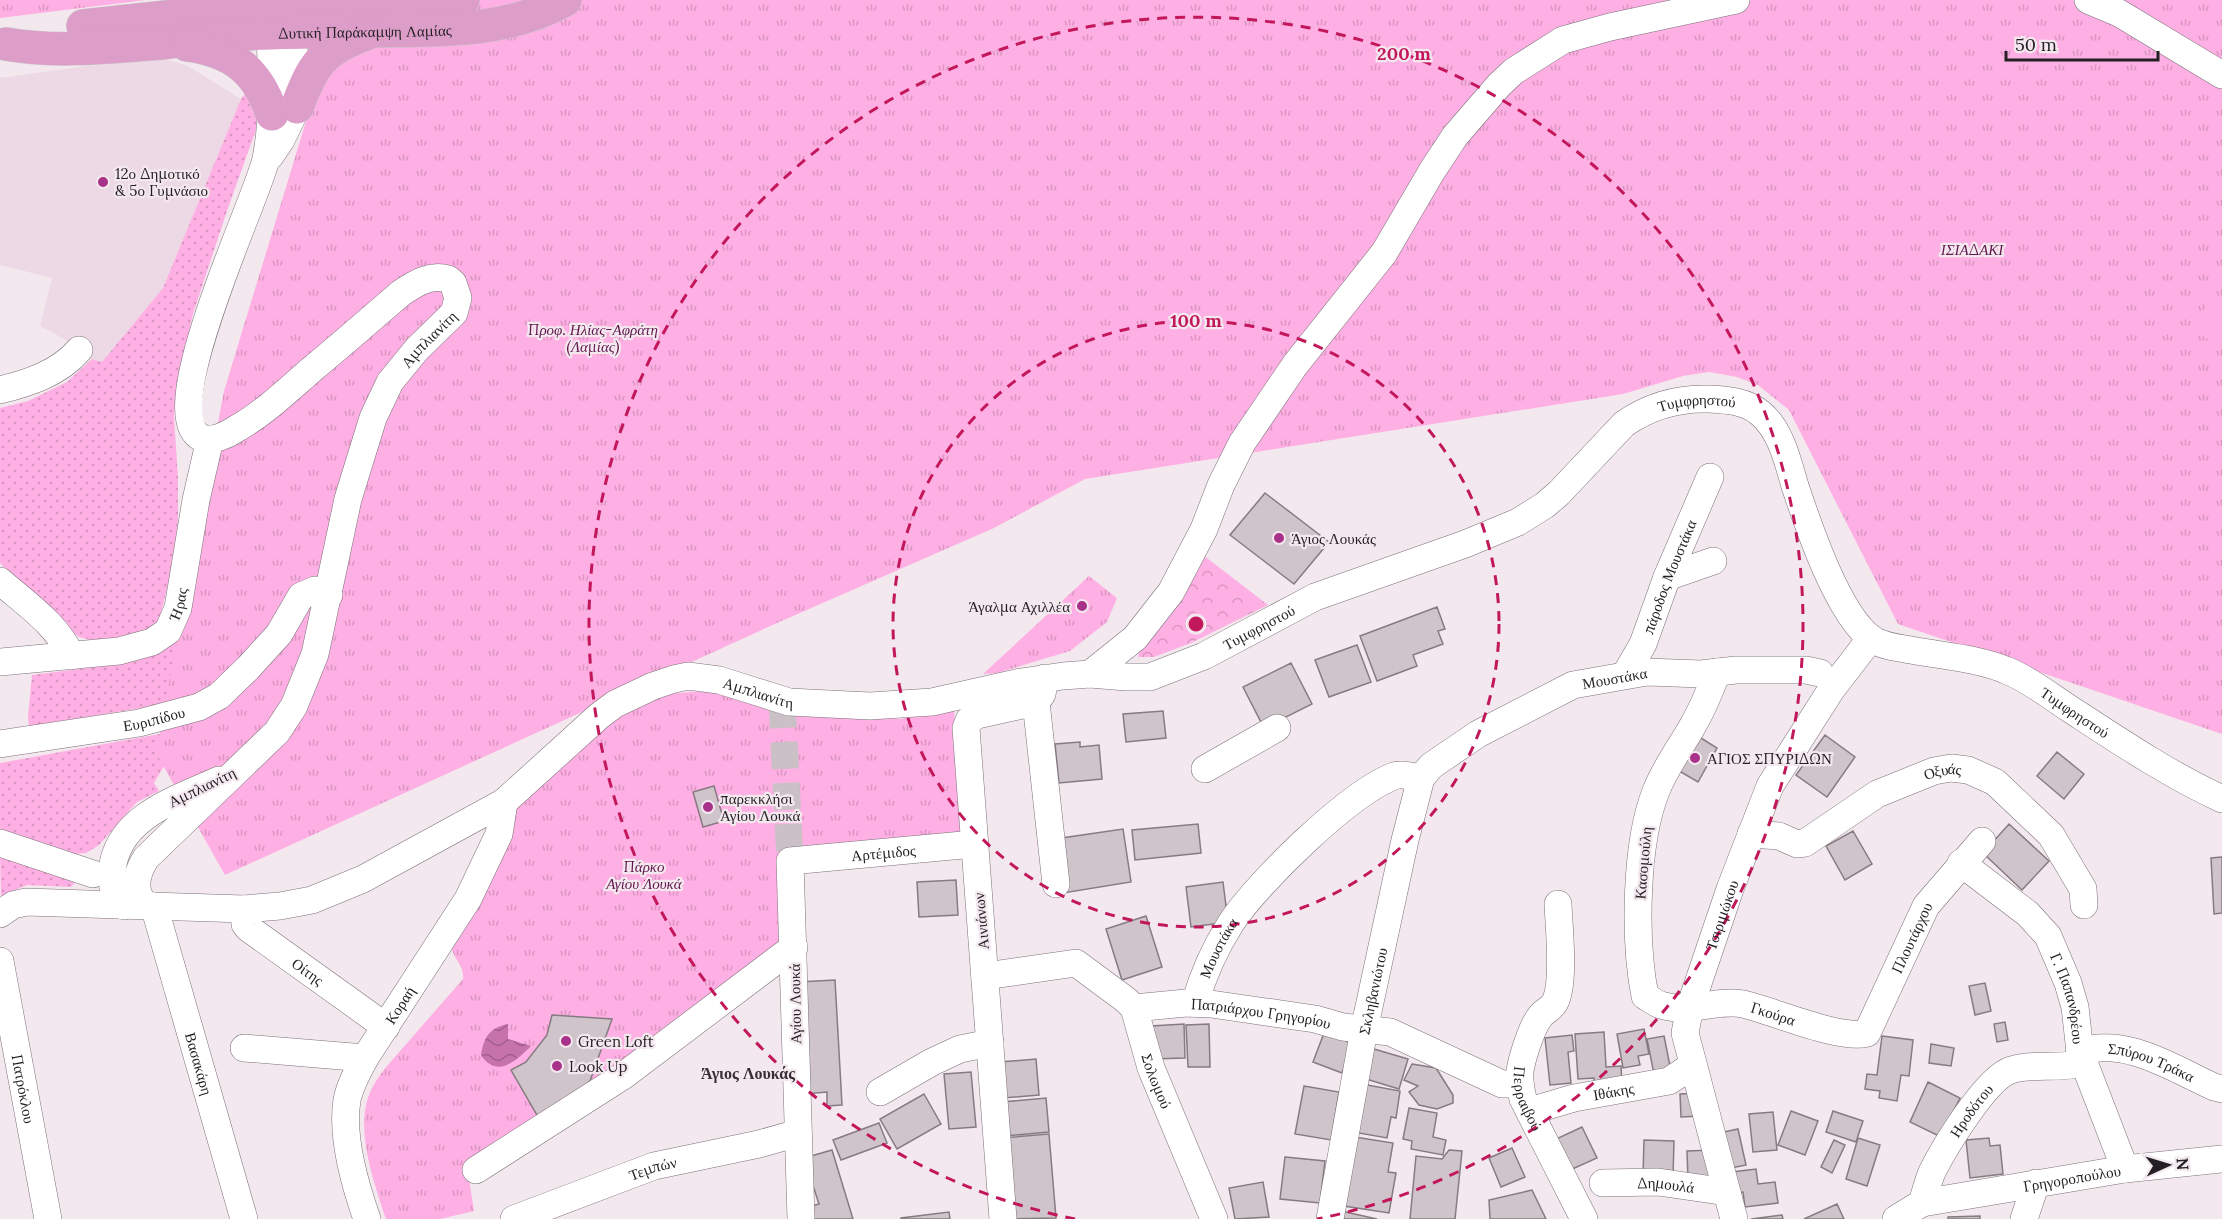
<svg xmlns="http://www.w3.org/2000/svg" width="2222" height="1219" viewBox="0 0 2222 1219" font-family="Lora,serif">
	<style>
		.built { fill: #ecd9e5 }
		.grass { fill: url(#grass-dots) }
		.forest { fill: url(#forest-crowns) }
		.park { fill: url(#park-tufts) }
		.pitch { fill: #feafe3 }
		.water { fill: url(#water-waves) }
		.building { fill: #d0c4cb; stroke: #857b81; stroke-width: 1.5 }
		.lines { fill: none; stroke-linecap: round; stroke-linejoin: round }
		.minor-tunnel { stroke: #cac0c6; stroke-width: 27; stroke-dasharray: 27 14; stroke-linecap: butt }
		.minor-casing { stroke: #7b7178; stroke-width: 28 }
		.major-casing { stroke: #cac9ca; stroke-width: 34 }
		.minor { stroke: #fff; stroke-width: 27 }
		.major { stroke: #dc9dc9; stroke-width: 33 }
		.ring { fill: none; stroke: #c2185b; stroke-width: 3; stroke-dasharray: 10 8 }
		.poi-dot { fill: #a83189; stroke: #f4e8ef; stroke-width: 2 }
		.labels { text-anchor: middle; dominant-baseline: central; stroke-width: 4.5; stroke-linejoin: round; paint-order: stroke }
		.street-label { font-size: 15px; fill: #231f22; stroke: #f4e8ef }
		.poi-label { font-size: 15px; fill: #231f22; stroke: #f4e8ef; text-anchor: start }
		.park-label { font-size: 15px; font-style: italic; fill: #61174e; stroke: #f4e8ef }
		.neighbourhood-label { font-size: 16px; font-weight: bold; fill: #372e33; stroke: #f4e8ef }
		.centre { fill: #c2185b; stroke: #f4e8ef; stroke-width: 3 }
		.ring-label { font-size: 18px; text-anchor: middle; font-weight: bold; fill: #c2185b; stroke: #f4e8ef; stroke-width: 4.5; stroke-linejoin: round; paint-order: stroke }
	</style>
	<defs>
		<pattern id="grass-dots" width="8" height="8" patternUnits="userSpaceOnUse" patternTransform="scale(1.5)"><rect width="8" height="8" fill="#feafe3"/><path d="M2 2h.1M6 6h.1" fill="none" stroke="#d996c2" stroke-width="1.8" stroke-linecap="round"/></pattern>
		<pattern id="forest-crowns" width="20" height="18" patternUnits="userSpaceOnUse" patternTransform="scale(1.5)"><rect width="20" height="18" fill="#feafe3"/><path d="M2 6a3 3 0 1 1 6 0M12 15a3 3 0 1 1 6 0" fill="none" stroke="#d996c2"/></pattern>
		<pattern id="park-tufts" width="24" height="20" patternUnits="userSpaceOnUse" patternTransform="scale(1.5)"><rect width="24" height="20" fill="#feafe3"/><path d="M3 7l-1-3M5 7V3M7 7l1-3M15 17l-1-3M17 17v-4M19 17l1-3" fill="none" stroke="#d996c2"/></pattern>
		<pattern id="water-waves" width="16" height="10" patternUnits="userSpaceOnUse" patternTransform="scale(1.5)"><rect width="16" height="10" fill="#c673ac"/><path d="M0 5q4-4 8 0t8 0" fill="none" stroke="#a05e8c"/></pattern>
	</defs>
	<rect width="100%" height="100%" fill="#f4e8ef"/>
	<path class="built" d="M157 56 188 66 241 99 163 288 102 362 92 359 66 340 40 326 52 278 0 265V78Z"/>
	<path class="grass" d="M248 90 257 113 256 130 228 208 193 314 177 383 174 417 178 478V520L173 564 159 621 140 635 94 641 79 637 61 624 0 563V408L28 401 67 382 92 359 102 362 163 288 241 99Z
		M184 628 206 689 154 706 29 726 28 717 32 675 126 663Z
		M165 733 171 754 154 783 159 791 137 802 99 845 86 853 74 854 0 833V763Z
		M0 851 80 877 71 887 27 885 1 896Z"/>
	<path class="forest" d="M1203 555 1268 605 1191 643 1154 657H1138L1140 646Z"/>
	<path class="park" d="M0 0H146L0 18Z
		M340 0H2222V734L1898 624 1789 410 1758 385 1737 377 1709 372 1683 376 1623 394 1085 479 994 528 777 623 225 875 156 753 224 391 342 3Z
		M1089 576 1117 598 1107 622 1070 651 997 673 983 674Z
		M716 690 791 711 899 719 954 711 961 832 780 854 784 938 700 1005 557 1108 467 1165 474 1211 440 1219H386C375 1186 356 1133 368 1098 372 1086 379 1076 387 1066L463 979C465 967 453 958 451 946L512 813 606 721 665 694Z"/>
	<path class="pitch" d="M2212 296 2222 301V348L2192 329Z"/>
	<path class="water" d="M508 1024V1039L531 1046C516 1061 497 1079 481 1055 484 1037 489 1028 508 1024Z"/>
	<path class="building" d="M1265 493 1329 542 1294 584 1230 535Z
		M1437 607 1445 629 1438 631 1443 644 1413 655 1417 666 1377 681 1360 636Z
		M1357 645 1371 682 1329 697 1315 660Z
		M1291 663 1312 704 1264 728 1243 687Z
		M1163 711 1166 738 1126 742 1123 714Z
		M1693 733 1717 748 1698 782 1674 768Z
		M1825 735 1855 757 1827 797 1796 775Z
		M1080 742V747L1099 745 1102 779 1059 783 1055 744Z
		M2057 752 2084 774 2064 799 2037 776Z
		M714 786 724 821 703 827 693 792Z
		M1198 824 1201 853 1135 860 1132 830Z
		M2009 824 2049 861 2022 890 1983 853Z
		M1123 829 1131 882 1063 893 1055 839Z
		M1853 831 1872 864 1845 880 1826 846Z
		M2222 857V913L2214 914 2211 858Z
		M956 880 958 915 919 917 917 882Z
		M1223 882 1228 922 1191 927 1186 887Z
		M1146 916 1162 967 1122 980 1106 929Z
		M835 980 842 1105 827 1106V1092L804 1094 798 982Z
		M1985 983 1991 1011 1975 1015 1969 986Z
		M552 1015 612 1019 590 1081 541 1122 511 1070 526 1062 547 1035Z
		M2005 1022 2008 1040 1997 1042 1994 1024Z
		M1184 1024 1185 1058 1152 1059 1151 1026Z
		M1209 1024 1210 1067H1188L1186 1025Z
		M1644 1029 1649 1054 1638 1056 1640 1065 1623 1068 1617 1034Z
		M1604 1032 1606 1067 1621 1066 1622 1084 1595 1088 1594 1078 1578 1079 1575 1034Z
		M1324 1033 1353 1043 1342 1073 1313 1062Z
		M1572 1035 1574 1051 1568 1052 1571 1083 1550 1085 1545 1038Z
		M1664 1036 1672 1076 1655 1079 1647 1039Z
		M1882 1036 1913 1040 1909 1076 1901 1075 1897 1101 1879 1098 1880 1091 1865 1089 1867 1074 1877 1075Z
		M1931 1044 1954 1048 1951 1066 1929 1063Z
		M1374 1049 1408 1059 1399 1089 1366 1079Z
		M1036 1059 1039 1095 1003 1098 1000 1062Z
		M1412 1064 1436 1068 1453 1095V1103L1437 1109 1419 1105 1409 1092 1418 1086 1404 1080Z
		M971 1072 976 1127 949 1129 944 1074Z
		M1928 1082 1960 1098 1941 1137 1910 1122Z
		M1362 1084 1400 1091 1396 1118 1391 1117 1387 1138 1353 1132Z
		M1304 1086 1339 1092 1331 1140 1295 1134Z
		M1699 1093 1700 1116 1681 1117 1680 1094Z
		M924 1094 941 1124 897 1149 880 1119Z
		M1046 1098 1049 1132 1005 1136 1002 1102Z
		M1409 1108 1437 1113 1433 1137 1446 1140 1443 1155 1411 1149 1412 1141 1403 1139Z
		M1791 1111 1818 1121 1805 1155 1778 1145Z
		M1833 1111 1863 1121 1856 1142 1826 1132Z
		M1773 1112 1777 1150 1753 1152 1749 1114Z
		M879 1123 887 1143 841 1160 833 1140Z
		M1582 1127 1597 1158 1568 1171 1554 1140Z
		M1738 1129 1746 1165 1726 1169 1719 1133Z
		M1049 1134 1056 1218 1009 1219 1002 1138Z
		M1355 1137 1393 1143 1388 1172 1396 1173 1389 1213 1344 1206Z
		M1858 1138 1880 1145 1867 1186 1846 1179Z
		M1989 1138 1990 1146 2000 1145 2003 1174 1970 1178 1966 1140Z
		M1644 1140 1674 1141 1673 1176 1643 1175Z
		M1834 1140 1845 1145 1832 1173 1821 1167Z
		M1512 1148 1525 1177 1501 1187 1489 1158Z
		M832 1150 853 1219H809L805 1208 819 1204 804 1158Z
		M1449 1150 1462 1151 1455 1219H1410L1416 1156 1442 1159Z
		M1714 1150 1715 1179 1688 1180 1687 1151Z
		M1285 1157 1325 1161 1320 1203 1280 1199Z
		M1756 1169 1758 1184 1775 1182 1778 1203 1745 1207 1743 1192 1734 1193 1732 1172Z
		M1263 1182 1269 1217 1235 1219 1229 1188Z
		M1532 1190 1546 1219H1490L1489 1200Z
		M1837 1204 1844 1219H1804Z
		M1341 1211 1377 1219H1339Z
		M949 1212 950 1219H901V1218Z
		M1782 1215 1783 1219H1751Z
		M1980 1216V1219H1948V1217Z"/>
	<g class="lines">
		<path class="minor-tunnel" d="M782 701 790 861"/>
		<defs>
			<g id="minor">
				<path d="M2088 0 2119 13 2222 75"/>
				<path d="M270 156 281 140 297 107 292 13"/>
				<path d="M0 390C29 383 59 373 79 350"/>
				<path d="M1667 577 1713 561"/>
				<path d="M0 581C26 604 57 624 71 656"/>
				<path id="s1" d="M0 662 119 651 152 642 168 631 178 608 196 500 210 439"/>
				<path id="s2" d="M1717 672C1710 691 1702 710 1692 727 1680 748 1665 768 1656 791 1635 844 1634 941 1645 996 1650 999 1655 1003 1661 1005 1687 1014 1717 999 1743 1004 1774 1011 1841 1041 1867 1033L1926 906 1982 841"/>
				<path d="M1090 674 1135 638 1171 592 1204 529 1221 485 1242 443 1295 365 1384 253 1432 171 1455 136 1499 85 1514 71 1563 40 1610 27 1736 0"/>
				<path id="s3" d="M1625 675 1643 644 1667 577 1710 477"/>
				<path d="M1036 702 1056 884"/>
				<path id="s4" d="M0 744 139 723 199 707 219 696 248 668 279 634 301 596 315 590 322 591 329 595"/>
				<path d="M1205 769 1277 728"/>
				<path id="s5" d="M1751 834 1779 836 1797 844 1805 843 1877 794 1934 771 1951 768 1968 770 1995 782 2051 835 2083 889 2084 905"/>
				<path d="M0 843 93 874"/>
				<path id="s6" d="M1961 863 2028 914 2048 936 2068 983 2075 1007 2080 1052 2125 1169"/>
				<path id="s7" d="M1558 904C1559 927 1565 983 1555 1002 1551 1010 1543 1011 1539 1018 1531 1029 1522 1058 1520 1071 1519 1080 1521 1090 1523 1099L1584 1219"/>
				<path d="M124 906C115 899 111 884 112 872 116 817 177 799 219 780"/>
				<path id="s8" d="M147 906C131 893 136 874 146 858L277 732 294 706 315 654 348 499 373 418 390 382 417 349 454 313 458 298 453 283 448 279C430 274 416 283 401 293 371 319 341 345 311 370 287 391 264 413 236 429 227 435 212 442 202 438 152 416 257 200 266 159 275 111 272 62 268 14"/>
				<path id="s9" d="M154 906 244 1219"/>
				<path id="s10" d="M244 909 245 924 248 928 386 1027"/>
				<path id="s11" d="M0 914 13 905 26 902 244 909 280 906 312 900 363 879 504 802 599 716 615 704 653 686 674 679 688 676 719 680 789 702 870 706 932 702 1021 682 1063 676 1090 674 1126 677H1150L1204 656 1315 597 1465 544 1518 522 1545 505 1559 493 1624 424C1648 407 1678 398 1709 399 1727 400 1746 401 1760 413 1781 430 1788 462 1795 486 1808 525 1838 615 1872 639 1882 646 1898 648 1911 650 1942 656 1978 658 2008 671 2030 680 2050 696 2070 709 2119 741 2168 774 2222 799"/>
				<path id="s12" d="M0 961 48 1219"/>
				<path id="s13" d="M985 976 1076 963 1126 1000 1134 1008 1151 1068 1214 1219"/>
				<path id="s14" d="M1195 1003C1203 975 1215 948 1231 923 1257 883 1349 793 1394 776 1401 773 1413 777 1421 778"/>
				<path id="s15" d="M1134 1008 1186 1003 1211 1004 1315 1019 1343 1027 1390 1032 1502 1084H1520"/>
				<path d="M244 1048 365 1058"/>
				<path d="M880 1092 932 1062 960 1049 990 1043"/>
				<path id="s16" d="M1530 1111 1574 1098 1669 1081 1693 1065"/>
				<path d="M476 1170 623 1076 794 947"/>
				<path id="s17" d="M1603 1183 1658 1182 1727 1192"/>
				<path id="s18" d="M1922 1203 2125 1169 2222 1159"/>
				<path id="s19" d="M367 1219C355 1185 341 1137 347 1100 350 1085 358 1071 365 1058L468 899 499 834 504 802"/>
				<path id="s20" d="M514 1219 654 1166 759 1144 798 1133"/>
				<path id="s21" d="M801 1219 790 861 974 844"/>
				<path d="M1003 1219 966 728 969 720 977 715 1036 702 1042 694 1045 678"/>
				<path id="s22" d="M1330 1219 1364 1030 1405 840 1421 778 1431 766 1478 734 1573 685 1647 672 1701 674 1736 670H1806L1820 673"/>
				<path id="s23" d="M1734 1219 1685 1033 1690 1007 1730 889 1770 786 1831 690 1871 638"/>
				<path id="s24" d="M1896 1219 1922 1203C1925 1193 1928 1182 1932 1172 1944 1148 1986 1078 2011 1070 2032 1063 2055 1069 2076 1064L2080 1052C2125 1036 2174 1069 2214 1087L2222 1089"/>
				<path d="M2024 1219 2036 1183"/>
			</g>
			<g id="major">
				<path d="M83 26 166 17 267 2 388 3 463 0"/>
				<path id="s25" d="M6 44C56 53 110 47 161 43 182 41 203 36 224 35 274 32 324 32 374 31 439 30 507 33 565 0"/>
				<path d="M187 45C233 51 258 71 272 114"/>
				<path d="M297 107C313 64 322 50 366 34"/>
			</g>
		</defs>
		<use href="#minor" class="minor-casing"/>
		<use href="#major" class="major-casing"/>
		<use href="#minor" class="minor"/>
		<use href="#major" class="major"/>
	</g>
	<g class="ring">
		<circle cx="1196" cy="624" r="303"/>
		<path d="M1075 1219A607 607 0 1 1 1317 1219"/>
	</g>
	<g class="poi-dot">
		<circle cx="103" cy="182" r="6"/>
		<circle cx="1279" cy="538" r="6"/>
		<circle cx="1082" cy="606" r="6"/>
		<circle cx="1695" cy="758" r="6"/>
		<circle cx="708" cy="807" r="6"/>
		<circle cx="566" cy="1041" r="6"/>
		<circle cx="557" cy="1066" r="6"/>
	</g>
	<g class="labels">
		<g class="street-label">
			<text stroke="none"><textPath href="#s25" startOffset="360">Δυτική Παράκαμψη Λαμίας</textPath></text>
			<text stroke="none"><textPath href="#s8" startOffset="663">Αμπλιανίτη</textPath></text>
			<text stroke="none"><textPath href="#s11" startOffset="1850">Τυμφρηστού</textPath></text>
			<text stroke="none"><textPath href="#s3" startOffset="108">πάροδος Μουστάκα</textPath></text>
			<text stroke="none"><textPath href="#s1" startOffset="202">Ήρας</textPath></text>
			<text stroke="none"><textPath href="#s11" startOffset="1347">Τυμφρηστού</textPath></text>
			<text stroke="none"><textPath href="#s22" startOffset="672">Μουστάκα</textPath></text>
			<text stroke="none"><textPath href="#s11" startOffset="831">Αμπλιανίτη</textPath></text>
			<text stroke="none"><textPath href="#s11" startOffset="2391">Τυμφρηστού</textPath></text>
			<text stroke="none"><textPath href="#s4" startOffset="156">Ευριπίδου</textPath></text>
			<text stroke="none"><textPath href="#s5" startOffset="213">Οξυάς</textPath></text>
			<text transform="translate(202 787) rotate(-26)">Αμπλιανίτη</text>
			<text stroke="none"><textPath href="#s21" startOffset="452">Αρτέμιδος</textPath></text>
			<text transform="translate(1643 863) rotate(-85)">Κασομούλη</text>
			<text stroke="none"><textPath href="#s23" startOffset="316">Τσιριμώκου</textPath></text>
			<text transform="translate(981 921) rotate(-95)">Αινιάνων</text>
			<text stroke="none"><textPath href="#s2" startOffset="676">Πλουτάρχου</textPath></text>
			<text stroke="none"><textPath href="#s14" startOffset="60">Μουστάκα</textPath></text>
			<text stroke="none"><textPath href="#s10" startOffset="94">Οίτης</textPath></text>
			<text stroke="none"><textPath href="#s22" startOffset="232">Σκληβανιώτου</textPath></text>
			<text stroke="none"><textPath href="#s6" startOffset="180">Γ. Παπανδρέου</textPath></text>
			<text transform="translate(795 1004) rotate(-91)">Αγίου Λουκά</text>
			<text stroke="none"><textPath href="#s19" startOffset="231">Κοραή</textPath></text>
			<text stroke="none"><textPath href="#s2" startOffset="474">Γκούρα</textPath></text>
			<text stroke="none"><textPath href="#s15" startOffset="128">Πατριάρχου Γρηγορίου</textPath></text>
			<text stroke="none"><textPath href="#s9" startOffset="164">Βασακάρη</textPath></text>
			<text stroke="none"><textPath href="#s24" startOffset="346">Σπύρου Τράκα</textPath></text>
			<text stroke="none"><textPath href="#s13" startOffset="242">Σολωμού</textPath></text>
			<text stroke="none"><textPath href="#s12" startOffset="130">Πατρόκλου</textPath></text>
			<text stroke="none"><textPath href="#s16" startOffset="86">Ιθάκης</textPath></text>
			<text stroke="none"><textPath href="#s7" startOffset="207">Περραιβού</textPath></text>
			<text stroke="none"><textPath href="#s24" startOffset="136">Ηροδότου</textPath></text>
			<text stroke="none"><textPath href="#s20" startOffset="148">Τεμπών</textPath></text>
			<text stroke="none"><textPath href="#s18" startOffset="152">Γρηγοροπούλου</textPath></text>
			<text stroke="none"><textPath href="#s17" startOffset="63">Δημουλά</textPath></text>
		</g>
		<g class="poi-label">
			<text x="115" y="173">12ο Δημοτικό<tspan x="115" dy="17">&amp; 5ο Γυμνάσιο</tspan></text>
			<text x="1291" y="538">Άγιος Λουκάς</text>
			<text x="1070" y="606" text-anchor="end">Άγαλμα Αχιλλέα</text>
			<text x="1707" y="758">ΑΓΙΟΣ ΣΠΥΡΙΔΩΝ</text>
			<text x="720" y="798">παρεκκλήσι<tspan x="720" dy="17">Αγίου Λουκά</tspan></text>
			<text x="578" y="1041">Green Loft</text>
			<text x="569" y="1066">Look Up</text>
		</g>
		<g class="park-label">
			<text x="1972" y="249">ΙΣΙΑΔΑΚΙ</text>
			<text x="593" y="329">Προφ. Ηλίας-Αφράτη<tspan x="593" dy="17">(Λαμίας)</tspan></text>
			<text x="644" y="866">Πάρκο<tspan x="644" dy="17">Αγίου Λουκά</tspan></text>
		</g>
		<g class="neighbourhood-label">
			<text x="748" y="1073">Άγιος Λουκάς</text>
		</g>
	</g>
	<circle cx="1196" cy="624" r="9" class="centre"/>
	<g class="ring-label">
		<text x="1404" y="60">200 m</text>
		<text x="1196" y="327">100 m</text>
	</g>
	<g transform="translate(2168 1165) rotate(86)" stroke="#f4e8ef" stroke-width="4.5" paint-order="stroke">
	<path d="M0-4.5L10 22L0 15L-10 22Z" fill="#231f22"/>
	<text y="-9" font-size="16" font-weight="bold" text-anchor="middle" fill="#231f22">N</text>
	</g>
	<path d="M2006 51v9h152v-9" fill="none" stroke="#231f22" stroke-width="3"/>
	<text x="2015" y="51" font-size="18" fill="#231f22" stroke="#f4e8ef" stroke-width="4.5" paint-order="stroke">50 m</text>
</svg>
